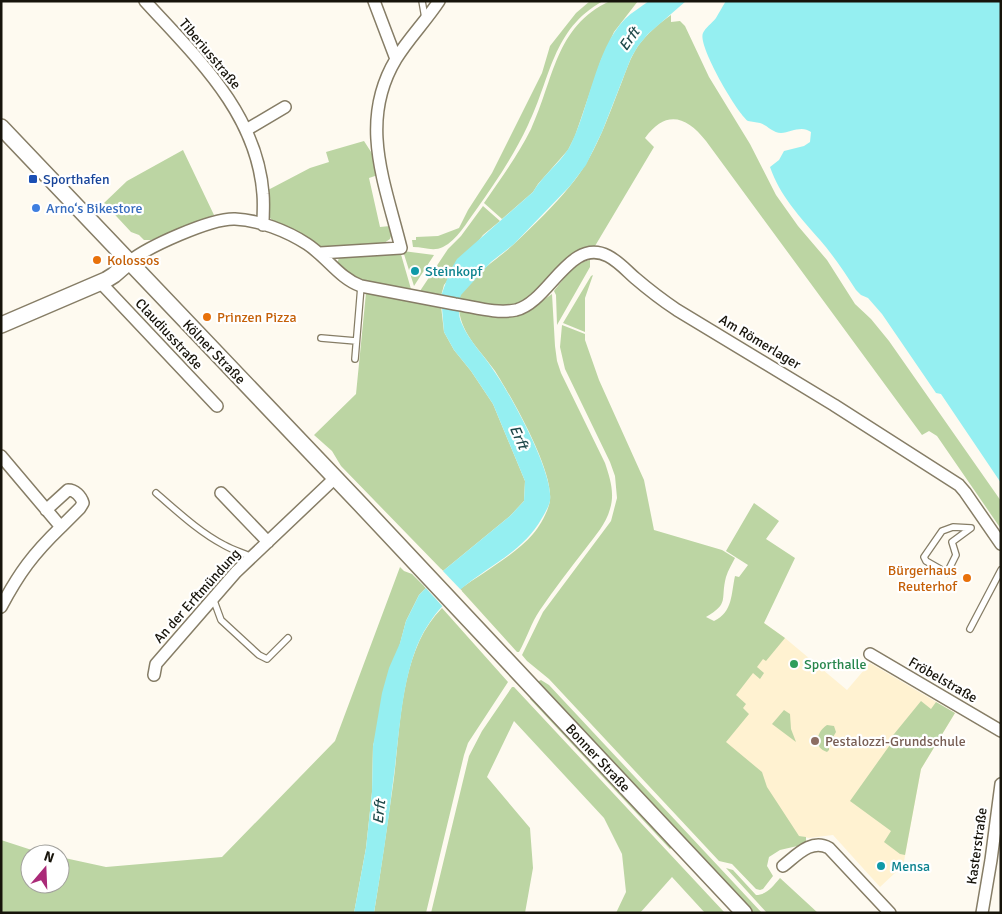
<svg xmlns="http://www.w3.org/2000/svg" width="1002" height="914" viewBox="0 0 1002 914" font-family="Signika,sans-serif">
	<style>
		.built { fill: #fff2d1 }
		.green { fill: #bcd5a3 }
		.water { fill: #95eff1 }
		.pier { fill: #fefaf0 }
		.lines { fill: none; stroke-linecap: round; stroke-linejoin: round }
		.lane-casing { stroke: #867d66; stroke-width: 8 }
		.street-casing { stroke: #867d66; stroke-width: 14 }
		.secondary-casing { stroke: #867d66; stroke-width: 18 }
		.lane { stroke: #fff; stroke-width: 5.5 }
		.street { stroke: #fff; stroke-width: 11 }
		.secondary { stroke: #fff; stroke-width: 15 }
		.transit-dot { fill: #1a4fb4; stroke: #fff; stroke-width: 2 }
		.shop-dot { fill: #3f7fe0; stroke: #fff; stroke-width: 2 }
		.food-dot { fill: #e8710a; stroke: #fff; stroke-width: 2 }
		.culture-dot { fill: #0f9aa8; stroke: #fff; stroke-width: 2 }
		.leisure-dot { fill: #2e9e5b; stroke: #fff; stroke-width: 2 }
		.education-dot { fill: #8d6e63; stroke: #fff; stroke-width: 2 }
		.labels { text-anchor: middle; dominant-baseline: central; stroke-width: 4.5; stroke-linejoin: round; paint-order: stroke }
		.street-label { font-size: 14px; fill: #17140b; stroke: #fff }
		.transit-label { font-size: 14px; fill: #164399; stroke: #fff; text-anchor: start }
		.shop-label { font-size: 14px; fill: #366cbe; stroke: #fff; text-anchor: start }
		.food-label { font-size: 14px; fill: #c56008; stroke: #fff; text-anchor: start }
		.culture-label { font-size: 14px; fill: #0d838f; stroke: #fff; text-anchor: start }
		.leisure-label { font-size: 14px; fill: #27864d; stroke: #fff; text-anchor: start }
		.education-label { font-size: 14px; fill: #785e54; stroke: #fff; text-anchor: start }
		.water-label { font-size: 15px; font-style: italic; fill: #1f494a; stroke: #fff }
	</style>
	<rect width="100%" height="100%" fill="#fefaf0"/>
	<path class="built" d="M764 623 785 638 847 690 870 663 955 713 921 769 902 872H896L880 887 833 835 809 838 799 836 747 866 715 681Z"/>
	<path class="green" d="M590 1H603C552 29 551 78 528 125 514 155 495 183 476 210 467 222 457 240 443 247 433 252 424 247 413 247L412 240H416V237L438 236 459 228 468 210 492 173 542 73 550 46 576 13Z
		M610 1H638L614 32 601 60 575 136 568 150 538 184 533 192 502 219 484 203C500 180 518 155 531 129 554 80 555 26 610 1Z
		M671 15V22L680 21 685 26 709 77 750 144 776 195 798 226 827 260 855 304 871 319 889 341 1001 501V529L937 436 929 431 922 435 706 141C686 115 665 110 645 138L654 147 595 246C553 252 549 296 513 305 496 309 476 302 459 299 465 279 500 258 515 243 534 225 554 206 570 186 595 157 607 119 621 84 626 71 630 58 638 46 647 34 658 24 671 15Z
		M364 141 373 155 378 175 369 178 380 227 390 226 392 233 390 239 381 245 326 248 321 247 298 233 273 221 270 218 268 190 310 168 329 162 326 152Z
		M183 150 214 215 151 240H144L139 235 131 232 104 203 127 181Z
		M483 206 500 221 483 235 444 285 441 296 420 291 448 249 461 236Z
		M400 251 411 289 385 284C371 290 348 274 337 265L339 257Z
		M403 251 434 255 414 286Z
		M590 260V267L557 325 556 295 554 291C563 280 574 263 590 260Z
		M593 275 585 298V332L563 323 591 276Z
		M366 293 441 306 444 332 454 350 471 371 493 404 525 481 524 501 510 516 443 571 341 466 332 451 314 435 356 394Z
		M552 294 555 346 557 361 561 373 605 463C610 478 615 493 610 509 606 524 595 536 586 548 570 569 554 589 540 610 531 623 527 638 519 652H517L460 589C482 573 516 554 533 534 540 526 549 510 550 500 553 469 512 398 495 371 481 351 462 335 459 310L513 316 526 312Z
		M562 325 585 334V340L599 380 644 480 654 530 722 550 735 558C732 564 728 570 726 577 720 600 730 603 706 617L714 621C733 612 731 594 735 576L739 577 748 565 726 551 754 503 779 521 766 539 795 558 764 623 785 638 766 661 763 659 757 667 764 673 760 679 753 673 736 695 746 704 743 708 749 714 726 742 762 772 767 787 799 836 806 837V844L780 850 769 857 767 866 773 876 763 889 760 890 756 889 732 864 719 861 549 679 527 661 522 655 543 612 611 521 617 498 615 476 610 462 565 369 560 347Z
		M400 567 404 571 412 574 426 588 419 595 406 621 373 746 372 792 366 848 354 913H1V840L44 854H30V884H60V857L106 867 222 857 335 741Z
		M442 608 508 682 468 743 464 755 426 913H374C381 870 387 827 393 785 401 728 399 651 442 608Z
		M541 680 549 685 762 913H751L557 706 537 682Z
		M512 687H514L725 913H705L672 877 640 913H616L626 892 622 854 604 818 514 721 487 777 530 828 533 868 525 913H431L469 756 482 731Z
		M531 697 672 847 670 849 530 699Z
		M921 701 931 709 936 702 955 713 921 769 905 855 900 854 884 842 891 831 850 801 892 742 890 739Z
		M784 710 790 714 791 729 796 742 772 724Z
		M827 725 834 726 836 732 829 744V750L827 752C813 748 816 732 827 725Z
		M726 868 733 870 756 895C767 895 773 886 780 878L818 913H767Z"/>
	<path class="water" d="M649 1H686L648 34 638 46 631 58 602 132 586 165 570 186 514 244 491 262 461 295C458 303 458 317 462 324 469 341 484 355 494 371 511 395 554 473 550 501 549 506 545 513 542 518 523 552 489 565 461 589 448 599 436 612 428 625 401 665 400 735 393 782 388 826 381 869 374 913H354L366 848 372 792 373 746 382 693 389 668 400 643 406 621 419 595 443 571 510 516 524 501 525 481 493 404 471 371 454 350 444 332 441 296 450 271 457 259 533 192C542 176 559 164 569 148 589 111 595 49 625 19 632 12 641 7 649 1Z
		M726 1H1001V483L941 394 936 393 882 314 868 298 861 295 856 290C845 273 833 255 820 240 800 217 780 196 770 167L779 160 784 151 804 146 810 142 811 132C802 125 791 132 781 133 773 133 767 125 760 123 756 122 752 122 748 121 737 113 697 45 703 33 705 28 712 23 716 18 719 13 722 7 726 1Z"/>
	<path class="pier" d="M441 569 462 591 444 608 424 586Z"/>
	<g class="lines">
		<defs>
			<path id="lane" d="M422 1 425 18
				M321 338 356 341
				M355 359 361 286
				M156 493C177 511 199 532 224 545 233 550 243 553 252 557
				M953 527 971 528 952 542 956 555 947 573 926 561 924 557 942 531Z
				M213 598 221 620 259 655 267 659 288 638
				M970 629 1001 570"/>
			<path id="street" d="M145 1C196 57 257 113 263 194 264 204 263 214 263 225
				M374 1 396 59
				M246 130 285 107
				M320 253 401 248C385 183 358 122 396 59 408 39 426 21 439 1
				M129 262C147 247 211 218 235 219 259 220 287 231 307 244 327 257 339 278 361 286 393 292 424 298 455 304 475 307 496 314 516 310 549 302 570 236 608 256 618 261 627 271 635 278 649 290 662 300 677 310L834 405 959 485 965 492 1001 544
				M100 282 217 406
				M1 456 61 527C33 554 19 573 1 607
				M221 493 268 542
				M46 510 68 490C75 490 81 496 83 503L80 508 61 527
				M870 654 1001 731
				M154 675 156 664 236 572 335 478
				M783 866C796 856 811 838 829 848L890 913
				M982 913 991 860 1001 784"/>
			<path id="secondary" d="M1 127 363 507 744 913
				M1 325 106 280 114 275 129 262"/>
		</defs>
		<use href="#lane" class="lane-casing"/>
		<use href="#street" class="street-casing"/>
		<use href="#secondary" class="secondary-casing"/>
		<use href="#lane" class="lane"/>
		<use href="#street" class="street"/>
		<use href="#secondary" class="secondary"/>
	</g>
	<rect class="transit-dot" x="28" y="174" width="10" height="10" rx="2.5"/>
	<circle class="shop-dot" cx="36" cy="208" r="5"/>
	<g class="food-dot">
		<circle cx="97" cy="260" r="5"/>
		<circle cx="207" cy="317" r="5"/>
		<circle cx="967" cy="578" r="5"/>
	</g>
	<g class="culture-dot">
		<circle cx="415" cy="271" r="5"/>
		<circle cx="881" cy="866" r="5"/>
	</g>
	<circle class="leisure-dot" cx="794" cy="664" r="5"/>
	<circle class="education-dot" cx="815" cy="741" r="5"/>
	<g class="labels">
		<g class="street-label">
			<text transform="translate(210 54) rotate(50)">Tiberiusstraße</text>
			<text transform="translate(169 334) rotate(47)">Claudiusstraße</text>
			<text transform="translate(760 342) rotate(31)">Am Römerlager</text>
			<text transform="translate(214 352) rotate(46)">Kölner Straße</text>
			<text transform="translate(197 596) rotate(-48)">An der Erftmündung</text>
			<text transform="translate(943 680) rotate(30)">Fröbelstraße</text>
			<text transform="translate(598 758) rotate(47)">Bonner Straße</text>
			<text transform="translate(977 846) rotate(-82)">Kasterstraße</text>
		</g>
		<g class="transit-label">
			<text x="43" y="179">Sporthafen</text>
		</g>
		<g class="shop-label">
			<text x="46" y="208">Arno‘s Bikestore</text>
		</g>
		<g class="food-label">
			<text x="107" y="260">Kolossos</text>
			<text x="217" y="317">Prinzen Pizza</text>
			<text x="957" y="570" text-anchor="end">Bürgerhaus<tspan x="957" dy="16">Reuterhof</tspan></text>
		</g>
		<g class="culture-label">
			<text x="425" y="271">Steinkopf</text>
			<text x="891" y="866">Mensa</text>
		</g>
		<g class="leisure-label">
			<text x="804" y="664">Sporthalle</text>
		</g>
		<g class="education-label">
			<text x="825" y="741">Pestalozzi-Grundschule</text>
		</g>
		<g class="water-label">
			<text transform="translate(629 39) rotate(-55)">Erft</text>
			<text transform="translate(519 437) rotate(66)">Erft</text>
			<text transform="translate(379 812) rotate(-84)">Erft</text>
		</g>
	</g>
	<rect width="1002" height="914" fill="none" stroke="#17140b" stroke-width="5"/>
	<g transform="translate(45 869) rotate(19)"><circle r="24" fill="#ffffff" stroke="#a2a19d"/>
	<path d="M0-4L9 19L0 12L-9 19Z" fill="#aa2a78"/>
	<text y="-8" font-size="14" font-weight="bold" text-anchor="middle" fill="#17140b">N</text>
	</g>
</svg>
